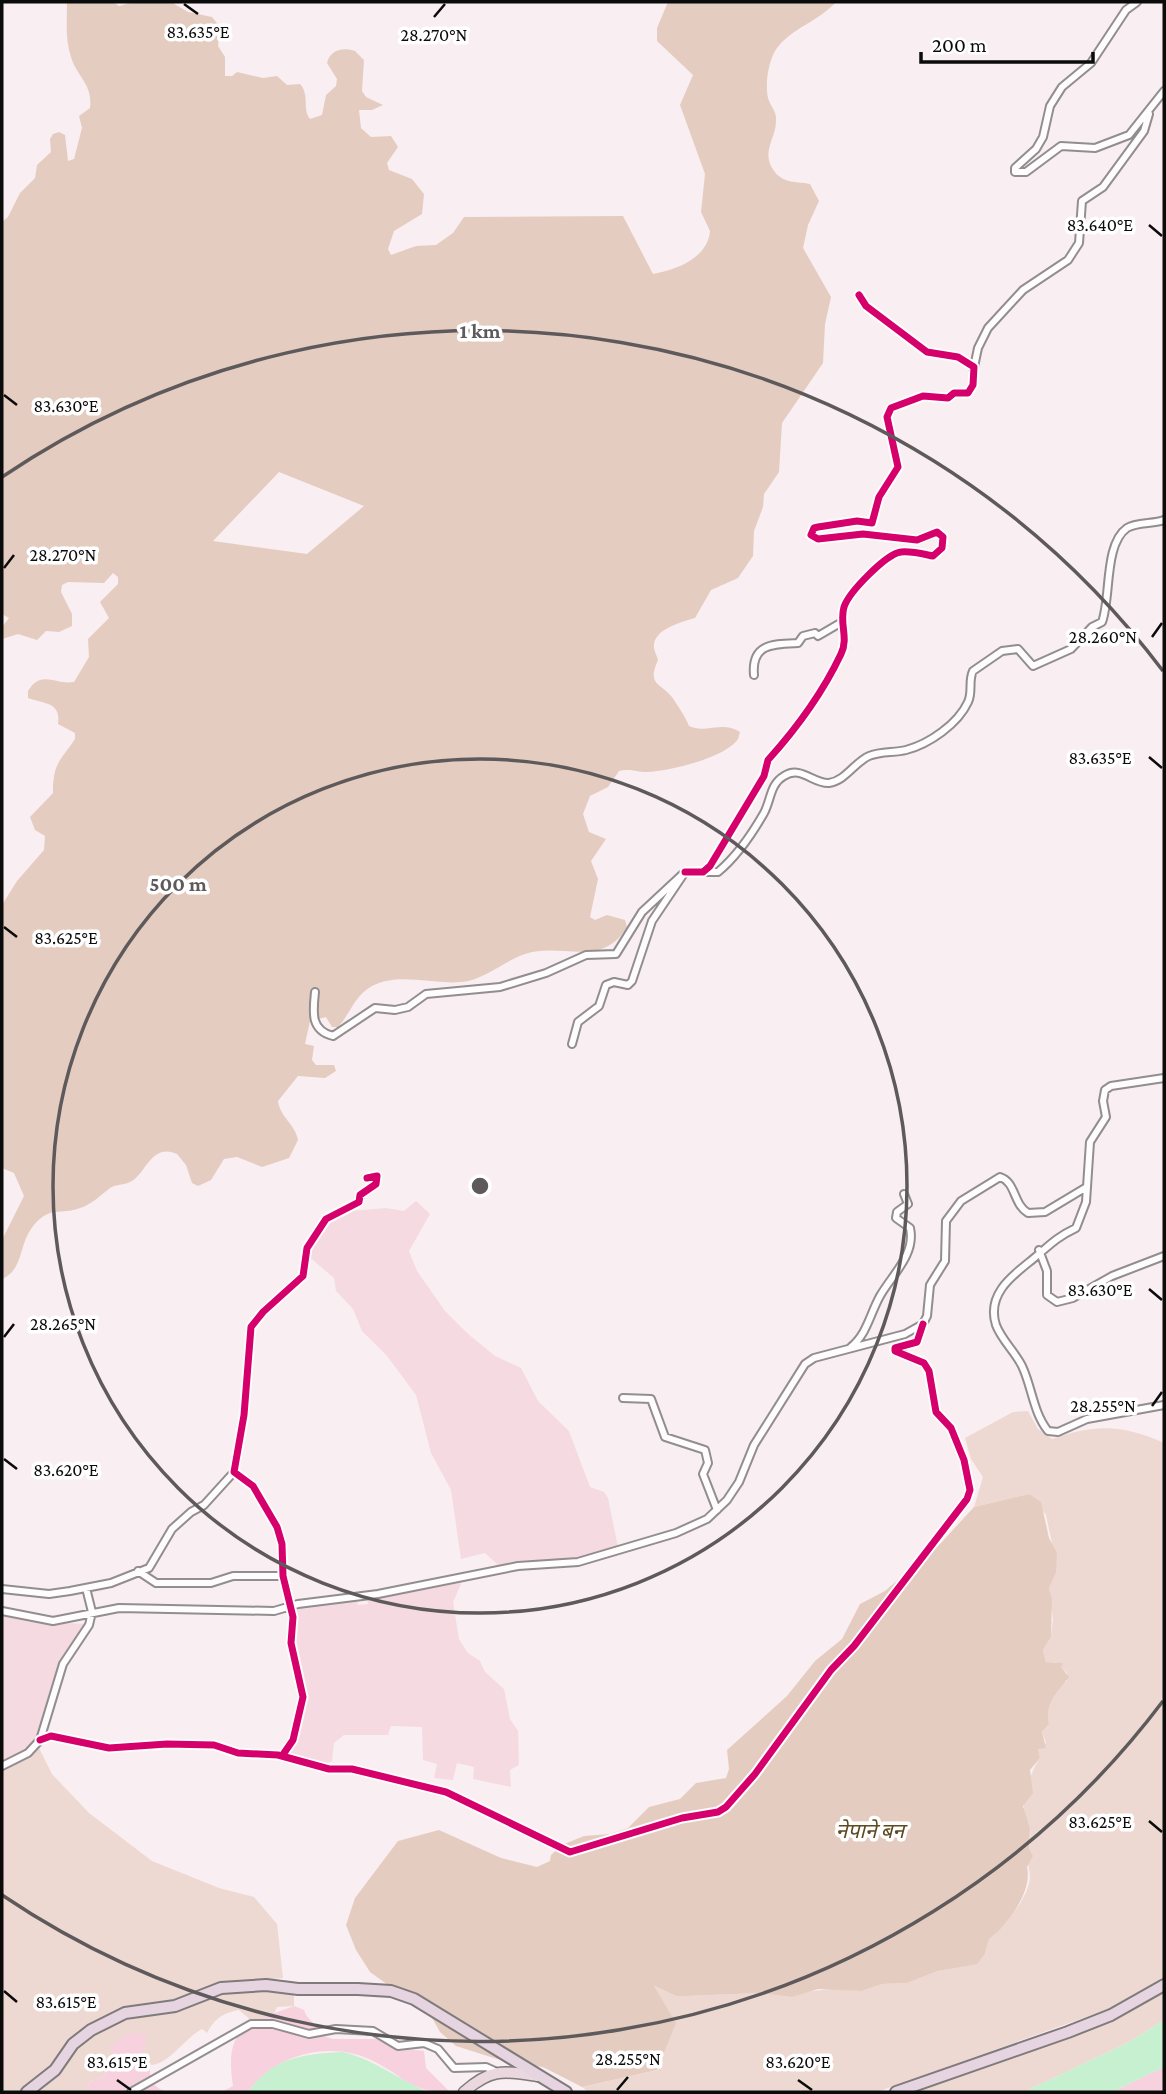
<svg xmlns="http://www.w3.org/2000/svg" width="1166" height="2094" viewBox="0 0 1166 2094" font-family="'Crimson Pro','Noto Sans Devanagari',serif">
	<style>
		.farmland { fill: #f5dbe1 }
		.green { fill: #edd9d1 }
		.forest { fill: #e5ccc0; fill-rule: evenodd }
		.sand { fill: #f7d1de }
		.water { fill: #c7f0d0 }
		.lines { fill: none; stroke-linecap: round; stroke-linejoin: round }
		.street-casing { stroke: #928d8f; stroke-width: 10 }
		.primary-casing { stroke: #7f7a7c; stroke-width: 13 }
		.highway-casing { stroke: #7f7a7c; stroke-width: 14 }
		.street { stroke: #fefcfd; stroke-width: 6 }
		.primary { stroke: #ead8de; stroke-width: 10 }
		.highway { stroke: #e7d4e1; stroke-width: 10 }
		.cycleway-casing { stroke: #fff; stroke-width: 11 }
		.cycleway { stroke: #d6006c; stroke-width: 7 }
		.ticks { fill: none; stroke: #0b0b0b; stroke-width: 2.5 }
		.ring { fill: none; stroke: #5e5a5c; stroke-width: 3.5 }
		.labels { text-anchor: middle; dominant-baseline: central; stroke-width: 7; stroke-linejoin: round; paint-order: stroke }
		.park-label { font-size: 21px; font-style: italic; fill: #5c4821; stroke: #fff }
		.ticks-label { font-size: 18px; text-anchor: middle; fill: #0b0b0b; stroke: #fff; stroke-width: 7; stroke-linejoin: round; paint-order: stroke }
		.centre { fill: #5e5a5c; stroke: #fff; stroke-width: 3.5 }
		.ring-label { font-size: 21px; text-anchor: middle; font-weight: bold; fill: #5e5a5c; stroke: #fff; stroke-width: 7; stroke-linejoin: round; paint-order: stroke }
	</style>
	<rect width="100%" height="100%" fill="#f9eef1"/>
	<path class="farmland" d="M416 1201 430 1214 409 1251 417 1271 445 1311 467 1333 495 1356 521 1368 538 1401 569 1431 590 1487 604 1492 608 1498 618 1547 570 1560 520 1561 499 1566 485 1553 461 1559 451 1490 431 1453 416 1395 387 1356 362 1331 353 1309 336 1291 334 1278 308 1256 317 1235 340 1212 386 1208 404 1211Z
		M460 1579 461 1584 453 1602 459 1639 468 1653 480 1661 485 1672 504 1689 510 1719 518 1731 519 1765 510 1770 511 1787 473 1779 474 1767 457 1763 453 1780 434 1778 437 1764 423 1760 422 1727 391 1726 388 1735H344L334 1743 332 1761 323 1765 291 1756 289 1751 304 1708 305 1696 294 1642 295 1609 348 1600 357 1599 358 1605 368 1604 367 1598Z
		M2 1613 47 1622 87 1624 63 1658 35 1740 13 1759 2 1761Z"/>
	<path class="green" d="M1028 1411 1038 1429 1052 1439C1094 1424 1123 1424 1164 1443V1977L1111 2008 877 2092H589L582 2087 658 2070 653 1986 676 1996H687L758 1993 792 1997 803 1992 842 1988 862 1991 882 1984 907 1983 938 1971 977 1963 985 1954 989 1939C1003 1929 1029 1897 1030 1878 1030 1871 1027 1864 1028 1856 1029 1848 1031 1837 1030 1829 1029 1822 1024 1816 1024 1808 1022 1797 1033 1767 1040 1758L1038 1749 1046 1743 1042 1732 1049 1724C1046 1708 1051 1689 1067 1681V1673L1055 1662H1046L1043 1650 1051 1637 1053 1619 1049 1588 1052 1543 1046 1515 1029 1494 974 1507 983 1477 971 1459 965 1438 1013 1412Z
		M35 1740 52 1774 89 1813 152 1861 219 1888 254 1897 277 1924 283 1978 253 1981 98 2024 46 2073 18 2092H2V1761L13 1759Z
		M242 1988 294 1995V2006L277 2007 273 2016 253 2022 239 2010C223 2013 215 2018 207 2033L202 2029C186 2037 170 2063 152 2065 149 2065 120 2058 113 2058L104 2076 91 2081 83 2092H35L60 2071 77 2046 122 2021 171 2012Z
		M1164 1991V2020L1131 2041 1024 2092H908L1085 2032Z"/>
	<path class="forest" d="M67 2H113L119 6 134 2H171L188 12 212 17 220 27 218 46 225 57V76H232L237 72 263 78 277 76 287 85 300 84C310 95 302 109 310 119L322 115 326 95 336 86 337 79 327 63C330 50 343 47 355 51L364 60 362 91 366 97 383 105 372 110H359L361 128 371 137 391 136 398 147 387 163 389 170 412 179 424 194 422 214 394 231 388 249 391 255 416 246 436 245 453 233 464 217 623 216 653 274C676 270 708 258 710 231L701 212 705 174 680 105 693 75 657 41V28L668 2H836C819 21 792 28 777 48 768 60 764 88 769 101 772 108 777 113 776 121 776 138 762 150 772 168 782 184 794 181 810 184L819 201 808 225 803 248 831 297 825 324 823 363 782 423 779 472 764 494 763 507 754 531 753 556 738 578 711 590 695 618C682 622 652 629 654 648 655 653 657 656 658 660 647 685 659 682 672 697 678 706 685 716 689 726 706 734 723 720 740 732L738 739C725 758 670 771 647 772 636 772 630 768 619 771L608 787 590 796 583 814 589 832 606 839 591 861 598 879 590 917 595 920 607 915 625 920 627 927C602 969 561 942 525 954 504 961 484 980 462 982 432 985 400 972 372 986 354 996 351 1013 338 1027H332L326 1017 310 1021 305 1044 314 1046 312 1060 316 1065H334L336 1071 325 1078 298 1076 278 1101C280 1117 295 1124 298 1140L289 1158 262 1167 237 1157 224 1159 211 1180 198 1186 192 1183 186 1165 177 1154C151 1142 145 1176 130 1182 124 1185 116 1184 110 1188 101 1195 93 1203 83 1207 59 1217 50 1203 31 1229 19 1246 23 1270 2 1279V1240L24 1196 14 1173 2 1168V905L17 881 44 850 45 836 35 830 30 817 53 793C53 762 60 762 75 739V733L58 724C61 702 45 704 28 698V691C41 669 55 685 74 682L89 657 88 639 109 618 100 602 118 584V577L113 573 104 583 68 582 62 585 61 592 72 614V626L59 632 46 631 37 640 18 634 2 639V627L9 618 2 614V222L8 217 20 193 35 178 37 165 51 152 50 139 53 134 59 132 65 135 68 161 74 159 82 128 79 116 90 108C93 84 77 77 71 57 65 39 67 21 67 2ZM279 472 364 506 307 554 213 541Z
		M1029 1494 1041 1502 1049 1538 1057 1553 1056 1572 1049 1588 1052 1600 1051 1637 1043 1650 1046 1662 1063 1663 1061 1667 1069 1677C1057 1693 1045 1701 1049 1724L1042 1732 1046 1748 1038 1749 1040 1758 1030 1770 1033 1793 1023 1806 1030 1828 1029 1849 1033 1856 1027 1867C1033 1891 1007 1926 989 1939L985 1954 977 1964 938 1971 907 1983 882 1984 862 1991 818 1989 792 1997 758 1993 687 1996H676L654 1986 676 2023 657 2070 582 2087 543 2067 513 2064 456 2046 440 2032 431 2016 370 1972 356 1950 346 1925 355 1898 398 1841 439 1830 501 1858 537 1867 550 1861 551 1855 562 1845 584 1836 610 1834 628 1828 649 1807 680 1799 696 1783 726 1778 729 1769 727 1750 787 1696 815 1661 842 1639 860 1604 885 1591 941 1543 974 1507Z"/>
	<path class="sand" d="M294 2006 304 2010C307 2021 319 2025 324 2036L333 2039H376L397 2048 424 2051 426 2068 450 2092C408 2092 406 2077 373 2061 330 2039 274 2055 248 2092H222L233 2086C224 2028 245 2024 294 2006Z
		M129 2033 147 2034 140 2060 151 2065C147 2077 154 2089 167 2092H83L91 2081 104 2076 113 2058 110 2047Z
		M1164 2067V2092H1112Z"/>
	<path class="water" d="M1164 2020V2067L1112 2092H1024L1131 2041Z
		M343 2052C375 2060 398 2079 428 2092H248C273 2057 303 2054 343 2052Z"/>
	<g class="lines">
		<defs>
			<path id="street" d="M1137 2 1126 10 1091 63 1062 87 1050 106 1043 137 1036 149 1015 168V172H1026L1061 146 1095 148 1129 135 1164 91
				M974 367 978 348 988 328 1023 290 1068 260 1079 243 1082 201 1103 187 1144 131 1149 114
				M754 675C751 643 774 644 798 643L803 636 815 633 818 636 842 622
				M685 872H703L710 866 764 776 768 760C796 729 823 692 841 654 849 638 839 623 844 607 849 592 886 554 901 552 912 551 923 554 933 556L942 548 943 537 937 532 917 540 863 534 818 539 811 535 814 528 818 527 857 521 872 523 879 497 898 467 887 417 891 408 923 396 948 398 954 393H968L973 385 974 367 958 357 927 352 866 306 859 295
				M703 872H718C737 856 752 834 764 813 771 800 770 784 784 776 801 765 813 784 829 783 845 781 855 762 869 756 881 751 894 753 906 750 929 744 958 724 968 702 973 692 968 681 973 671L1002 651 1018 649 1033 666 1071 649 1092 627 1102 622C1111 598 1104 544 1127 528 1136 522 1154 524 1164 520
				M315 992C313 1012 310 1030 333 1036L375 1008 395 1010 408 1007 426 994 500 987 546 973 586 955 616 954 642 912 685 872 652 921 632 981 628 985 614 982 606 985 599 1006 578 1022 572 1044
				M1164 1078 1111 1086 1105 1090 1103 1101 1106 1117 1090 1142 1086 1202 1076 1228C1055 1238 1049 1246 1033 1259 1013 1275 986 1294 996 1325 1001 1339 1015 1352 1022 1366 1032 1387 1033 1412 1048 1431L1058 1432 1087 1419 1164 1405
				M1039 1250 1047 1271V1295L1057 1302 1073 1298 1112 1276 1164 1256
				M851 1347C867 1334 870 1314 880 1296 892 1275 916 1254 910 1228L896 1218 897 1212 908 1204 904 1194
				M623 1398 651 1399 665 1437 705 1450 708 1463 703 1474 717 1510
				M138 1571 156 1583H211L233 1576H283
				M2 1589 49 1594 70 1591 111 1583 149 1568 172 1529 191 1512 204 1505 234 1472
				M2 1611 53 1621 119 1608 274 1611 298 1604 378 1594 518 1566 578 1562 676 1533 707 1519 727 1500 739 1482 754 1445 805 1364 814 1358 905 1334 923 1324 927 1316 930 1285 945 1261 946 1221 961 1201 1000 1177C1016 1182 1013 1204 1028 1213L1045 1212 1085 1188
				M40 1740 51 1736 109 1748 167 1744 214 1745 238 1753 278 1755 329 1769H352L446 1792 570 1852 682 1818 718 1812 726 1807 755 1774 831 1670 854 1646 967 1499 970 1490 964 1460 951 1428 936 1412 929 1371 924 1363 895 1351V1348L917 1342 923 1324
				M282 1756 293 1740 303 1697 291 1643 293 1617 283 1576 282 1544 277 1527 253 1486 234 1472 244 1415 251 1327 263 1312 303 1276 307 1248 326 1219 359 1202 360 1195 376 1184 377 1176 367 1178
				M2 1766 28 1753 40 1740 63 1664 89 1625 92 1612 86 1588
				M131 2092 251 2024H273L309 2034 336 2029 373 2031 398 2046 424 2043 438 2049 454 2068 486 2067 497 2072"/>
			<path id="primary" d="M464 2092C491 2068 503 2071 537 2076"/>
			<path id="highway" d="M27 2092 55 2070 73 2044 91 2030 125 2013 175 2006 221 1988 266 1985 298 1989H358L391 1991 414 1999 566 2092
				M896 2092 1068 2032 1111 2015 1164 1985"/>
		</defs>
		<use href="#street" class="street-casing"/>
		<use href="#primary" class="primary-casing"/>
		<use href="#highway" class="highway-casing"/>
		<use href="#street" class="street"/>
		<use href="#primary" class="primary"/>
		<use href="#highway" class="highway"/>
		<defs>
			<path id="cycleway" d="M685 872H703L710 866 764 776 768 760C796 729 823 692 841 654 849 638 839 623 844 607 849 592 886 554 901 552 912 551 923 554 933 556L942 548 943 537 937 532 917 540 863 534 818 539 811 535 814 528 818 527 857 521 872 523 879 497 898 467 887 417 891 408 923 396 948 398 954 393H968L973 385 974 367 958 357 927 352 866 306 859 295
				M40 1740 51 1736 109 1748 167 1744 214 1745 238 1753 278 1755 329 1769H352L446 1792 570 1852 682 1818 718 1812 726 1807 755 1774 831 1670 854 1646 967 1499 970 1490 964 1460 951 1428 936 1412 929 1371 924 1363 895 1351V1348L917 1342 923 1324
				M282 1756 293 1740 303 1697 291 1643 293 1617 283 1576 282 1544 277 1527 253 1486 234 1472 244 1415 251 1327 263 1312 303 1276 307 1248 326 1219 359 1202 360 1195 376 1184 377 1176 367 1178"/>
		</defs>
		<use href="#cycleway" class="cycleway-casing"/>
		<use href="#cycleway" class="cycleway"/>
	</g>
	<path class="ticks" d="M184 4 198 14M434 17 445 4M1149 225 1162 236M4 395 17 405M4 568 14 555M1152 637 1162 623M1149 757 1162 768M4 927 17 937M1149 1289 1162 1300M4 1337 14 1324M1152 1406 1162 1392M4 1459 17 1469M1149 1821 1162 1832M4 1991 17 2002M117 2080 131 2090M798 2080 812 2090M617 2090 628 2077"/>
	<g class="ring">
		<circle cx="480" cy="1186" r="427"/>
		<path d="M1163 1701A855 855 0 0 1 2 1895M2 477A855 855 0 0 1 1163 671"/>
	</g>
	<g class="labels">
		<g class="park-label">
			<text x="870" y="1831">नेपाने बन</text>
		</g>
	</g>
	<g class="ticks-label">
		<text x="198" y="38">83.635°E</text>
		<text x="434" y="41">28.270°N</text>
		<text x="1100" y="231">83.640°E</text>
		<text x="66" y="412">83.630°E</text>
		<text x="63" y="561">28.270°N</text>
		<text x="1103" y="643">28.260°N</text>
		<text x="1100" y="764">83.635°E</text>
		<text x="66" y="944">83.625°E</text>
		<text x="1100" y="1296">83.630°E</text>
		<text x="63" y="1330">28.265°N</text>
		<text x="1103" y="1412">28.255°N</text>
		<text x="66" y="1476">83.620°E</text>
		<text x="1100" y="1828">83.625°E</text>
		<text x="66" y="2008">83.615°E</text>
		<text x="628" y="2065">28.255°N</text>
		<text x="117" y="2068">83.615°E</text>
		<text x="798" y="2068">83.620°E</text>
	</g>
	<circle cx="480" cy="1186" r="10" class="centre"/>
	<g class="ring-label">
		<text x="480" y="338">1 km</text>
		<text x="178" y="891">500 m</text>
	</g>
	<rect width="1166" height="2094" fill="none" stroke="#0b0b0b" stroke-width="7"/>
	<path d="M921 52v10h172v-10" fill="none" stroke="#0b0b0b" stroke-width="3.5"/>
	<text x="932" y="52" font-size="21" fill="#0b0b0b" stroke="#ffffff" stroke-width="5" paint-order="stroke">200 m</text>
</svg>
